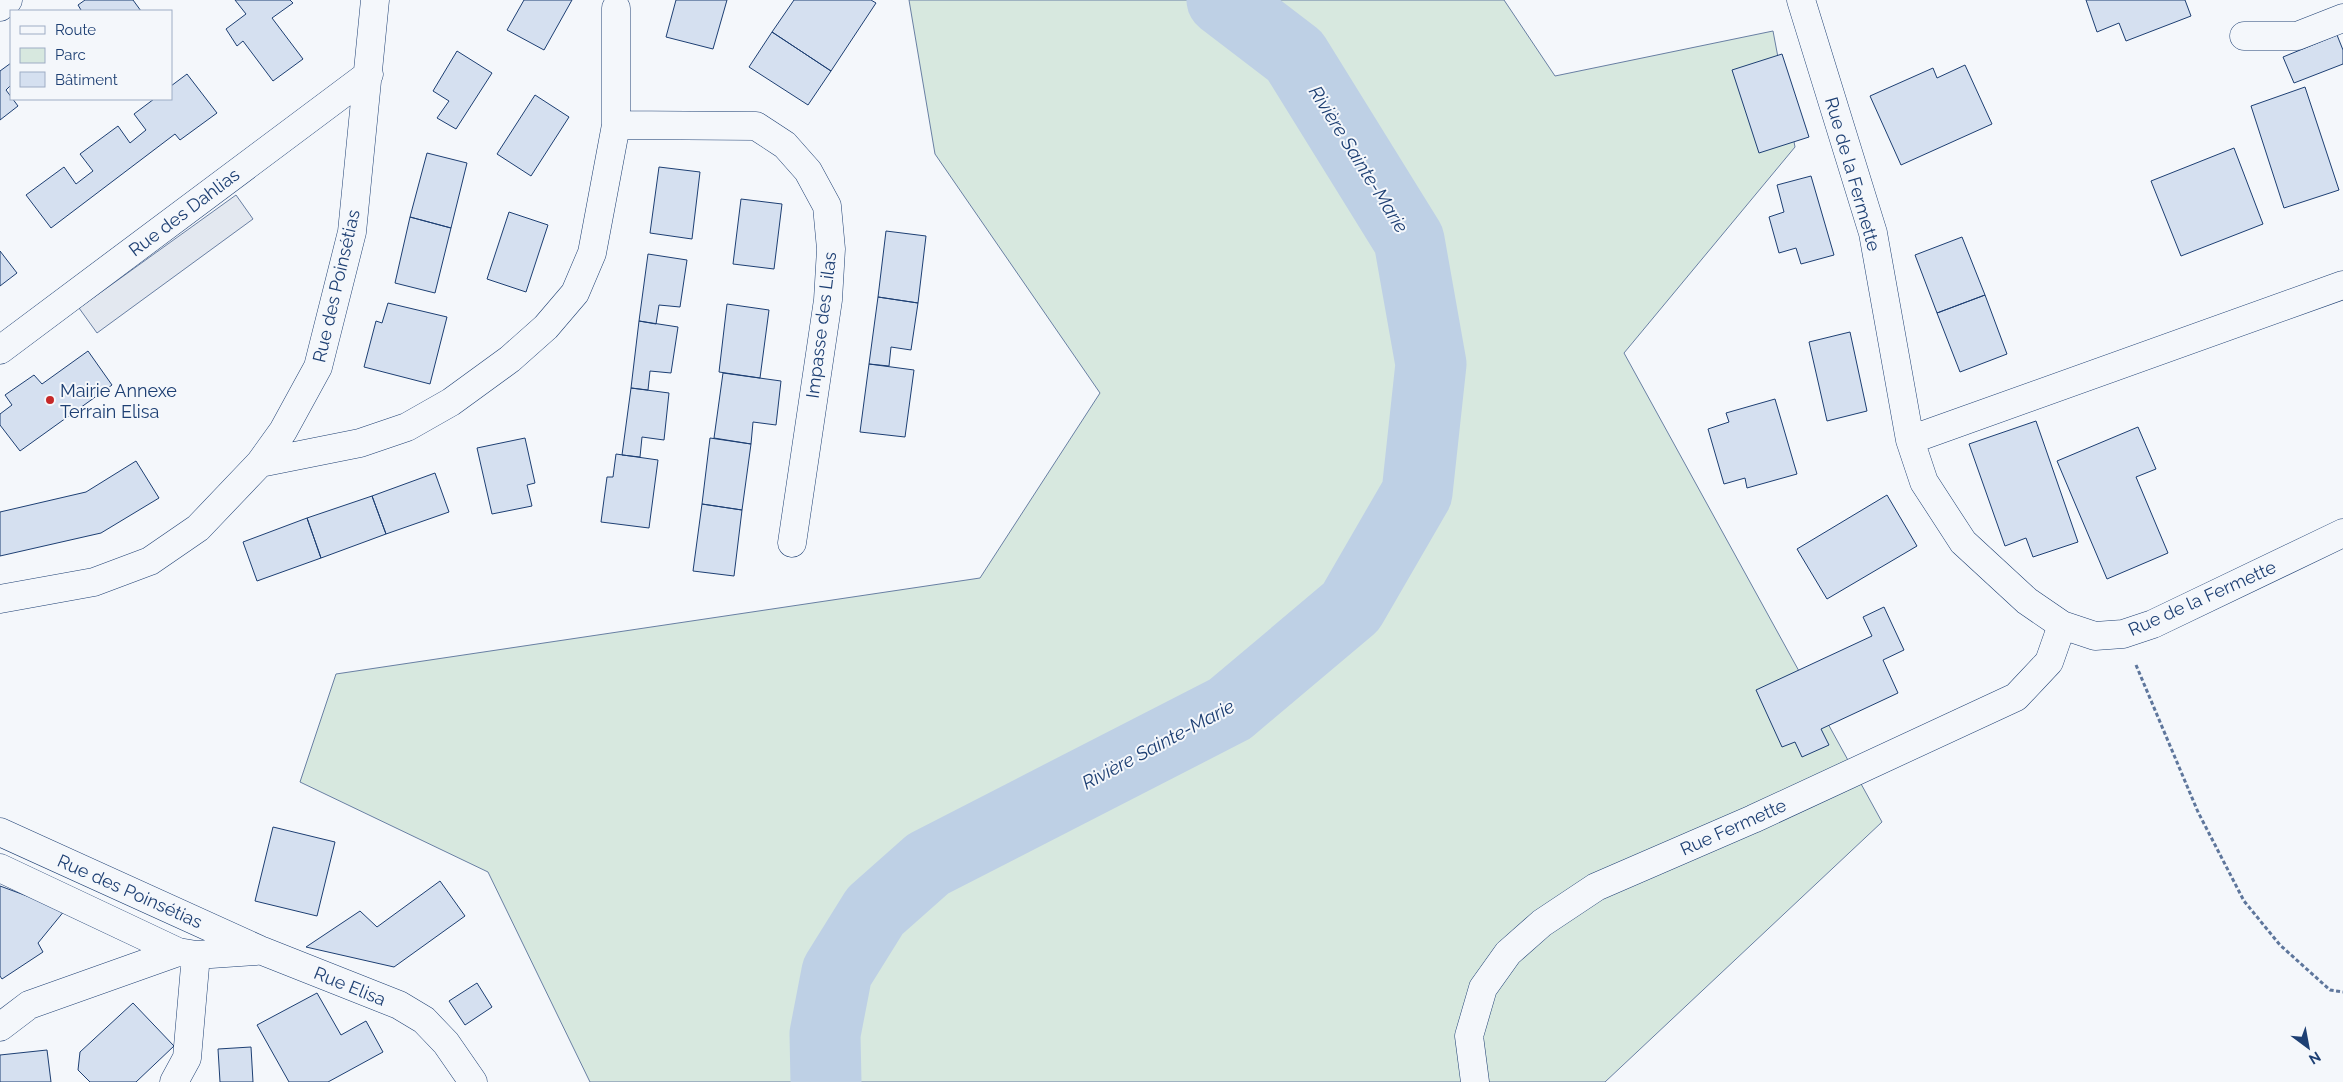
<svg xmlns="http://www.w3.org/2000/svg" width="2343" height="1082" viewBox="0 0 2343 1082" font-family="Raleway,sans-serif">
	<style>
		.green { fill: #d7e8df; stroke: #687fa3 }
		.parking { fill: #e3e8f0; stroke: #687fa3 }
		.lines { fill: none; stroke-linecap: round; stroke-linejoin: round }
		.river { stroke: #bed0e5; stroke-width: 71 }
		.building { fill: #d5e0f0; stroke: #1d3f73 }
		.minor-casing { stroke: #1d3f73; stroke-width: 29 }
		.path { stroke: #5e769c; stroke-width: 3; stroke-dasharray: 4 2.5; stroke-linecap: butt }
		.minor { stroke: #f4f7fb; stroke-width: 28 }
		.poi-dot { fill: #c62828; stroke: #f4f7fb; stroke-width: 2 }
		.labels { text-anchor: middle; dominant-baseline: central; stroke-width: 4; stroke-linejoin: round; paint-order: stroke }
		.street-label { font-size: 18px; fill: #1d3f73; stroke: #f4f7fb }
		.poi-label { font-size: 18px; fill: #1d3f73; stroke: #f4f7fb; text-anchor: start }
		.water-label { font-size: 19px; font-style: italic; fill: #1d3f73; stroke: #f4f7fb }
	</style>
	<rect width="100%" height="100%" fill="#f4f7fb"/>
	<path class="green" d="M909 0H1504L1555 76 1773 31 1795 147 1624 353 1882 822 1605 1082H590L488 872 300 782 336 674 980 578 1100 393 935 154Z"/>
	<path class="parking" d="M236 195 253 219 97 333 79 308Z"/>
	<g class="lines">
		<path class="river" d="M826 1082 825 1034 837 972 875 911 928 864 1230 709 1351 607 1417 493 1431 364 1409 240 1295 56 1222 0"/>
	</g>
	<path class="building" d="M85 0H133L141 11H79L81 10 78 5Z
		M235 0H290L293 3 272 18 303 59 273 81 243 41 237 46 226 29 246 14Z
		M524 0H572L544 50 507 30Z
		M676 0H727L713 49 666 37Z
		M794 0H871L876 3 831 71 772 32Z
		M2086 0H2185L2191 16 2126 41 2119 23 2097 32Z
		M772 32 831 71 808 105 749 67Z
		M2337 35 2343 50V64L2294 83 2283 57Z
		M457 51 492 73 456 129 437 118 449 101 433 91Z
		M1782 54 1809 137 1759 153 1732 70Z
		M11 63V85L6 90 18 106 0 120V71Z
		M1965 65 1992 124 1901 165 1870 96 1933 68 1937 78Z
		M187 74 217 113 180 140 175 134 51 228 26 195 64 167 76 184 93 171 80 154 118 126 130 143 146 130 134 114 154 99H171V86Z
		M2305 87 2339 190 2284 208 2251 106Z
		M535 95 569 117 531 176 497 154Z
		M2234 148 2263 224 2181 256 2151 181Z
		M427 153 467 163 451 228 410 217Z
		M659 167 700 172 692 239 650 233Z
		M1811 176 1834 255 1801 264 1796 248 1779 253 1769 217 1784 212 1777 185Z
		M741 199 782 204 774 269 733 264Z
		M509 212 548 225 526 292 487 279Z
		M410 217 451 228 435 293 395 283Z
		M886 231 926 236 918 303 878 297Z
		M1962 237 1985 295 1937 313 1915 255Z
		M0 251 17 273 0 286Z
		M648 254 687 260 680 307 659 305 656 324 639 321Z
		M1985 295 2007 354 1960 372 1937 313Z
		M878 297 918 303 911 350 891 347 889 366 869 364Z
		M388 303 447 317 430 384 364 367 376 321 382 323Z
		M727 304 769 310 760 378 719 372Z
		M639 321 678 327 671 373 650 371 648 390 631 388Z
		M1850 332 1867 411 1827 421 1809 342Z
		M88 351 112 385 20 451 0 425V414L12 405 5 395 34 375 42 384Z
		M869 364 914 370 905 437 860 432Z
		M723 373 781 381 776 425 753 422 751 444 714 438Z
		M631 388 669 393 664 440 642 437 640 457 622 455Z
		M1775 399 1797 474 1747 488 1745 478 1724 484 1708 429 1729 422 1726 413Z
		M2036 421 2078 542 2033 557 2026 538 2005 546 1969 444Z
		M2138 427 2156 469 2136 477 2168 553 2107 579 2057 461Z
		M525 438 535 483 527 485 532 506 492 514 477 448Z
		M710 438 751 444 742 510 702 504Z
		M616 454 658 460 649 528 601 522 607 477H613Z
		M136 461 159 498 101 533 0 556V512L86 492Z
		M435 473 449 512 386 534 372 496Z
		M1887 495 1917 546 1827 599 1797 549Z
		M372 496 386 534 321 558 307 518Z
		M702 504 742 510 734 576 693 571Z
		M307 518 321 558 257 581 243 542Z
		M1884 607 1904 650 1883 660 1898 693 1821 729 1829 745 1802 757 1795 742 1782 747 1756 690 1872 636 1863 617Z
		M273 827 335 842 317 916 255 901Z
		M440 881 465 916 394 967 306 947 360 911 377 927Z
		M0 886 65 910 38 943 43 952 2 979 0 976Z
		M477 983 492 1007 465 1025 449 1001Z
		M317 993 341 1035 366 1021 383 1052 328 1082H289L257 1025Z
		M133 1003 174 1046 136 1082H90L78 1070 80 1052Z
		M251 1047 253 1082H220L218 1049Z
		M47 1050 51 1082H0V1055Z"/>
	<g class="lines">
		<defs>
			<path id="minor" d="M1801 0 1873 233 1910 440 1924 482 1963 542 2027 601 2062 625 2095 636 2123 634 2153 624 2343 533
				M0 7 8 0
				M2244 36H2297L2343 18
				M616 125 756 126 785 145 808 171 827 206 831 249 828 300 792 543
				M0 350 369 74
				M1910 440 2343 285
				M260 463 360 443 407 427 451 402 510 359 546 327 575 293 592 253 616 125V8
				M0 599 94 582 150 561 198 528 260 463 283 431 318 367 352 232 375 0
				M0 832 260 950 399 1005 424 1020 446 1043 473 1082
				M0 868 178 952
				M0 1027 29 1005 178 952 196 955 256 951
				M174 1082 187 1058 196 955
				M1475 1082 1469 1036 1483 988 1508 953 1542 923 1596 887 1753 819 2016 697 2049 662 2062 625"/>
		</defs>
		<use href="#minor" class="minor-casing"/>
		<path class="path" d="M2136 665 2198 812 2244 901 2280 945 2330 990 2343 992"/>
		<use href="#minor" class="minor"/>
	</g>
	<circle class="poi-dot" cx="50" cy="400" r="5"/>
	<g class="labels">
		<g class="street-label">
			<text transform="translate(1853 174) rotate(74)">Rue de la Fermette</text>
			<text transform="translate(184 212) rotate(-37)">Rue des Dahlias</text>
			<text transform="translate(336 286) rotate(-77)">Rue des Poinsétias</text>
			<text transform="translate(821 325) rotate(-83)">Impasse des Lilas</text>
			<text transform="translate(2202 598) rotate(-24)">Rue de la Fermette</text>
			<text transform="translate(1733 827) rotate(-24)">Rue Fermette</text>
			<text transform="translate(130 891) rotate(24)">Rue des Poinsétias</text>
			<text transform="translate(350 986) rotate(22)">Rue Elisa</text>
		</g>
		<g class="poi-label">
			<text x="60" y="390">Mairie Annexe<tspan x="60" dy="21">Terrain Elisa</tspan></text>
		</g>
		<g class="water-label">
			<text transform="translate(1359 159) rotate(58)">Rivière Sainte-Marie</text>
			<text transform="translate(1158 744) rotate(-28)">Rivière Sainte-Marie</text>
		</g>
	</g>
	<rect x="10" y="10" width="162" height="90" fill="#f4f7fb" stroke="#9eadc5"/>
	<rect x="20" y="26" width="25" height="8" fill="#f4f7fb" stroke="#9eadc5"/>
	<text x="55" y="35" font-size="15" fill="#1d3f73">Route</text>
	<rect x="20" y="48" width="25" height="15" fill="#d7e8df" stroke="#9eadc5"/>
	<text x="55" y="60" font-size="15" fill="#1d3f73">Parc</text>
	<rect x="20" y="72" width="25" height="15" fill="#d5e0f0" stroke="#9eadc5"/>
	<text x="55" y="85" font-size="15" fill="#1d3f73">Bâtiment</text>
	<g transform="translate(2308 1047) rotate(148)" stroke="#f4f7fb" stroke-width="4" paint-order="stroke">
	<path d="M0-4L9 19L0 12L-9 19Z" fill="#1d3f73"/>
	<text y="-8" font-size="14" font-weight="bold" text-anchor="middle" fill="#1d3f73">N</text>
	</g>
</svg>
